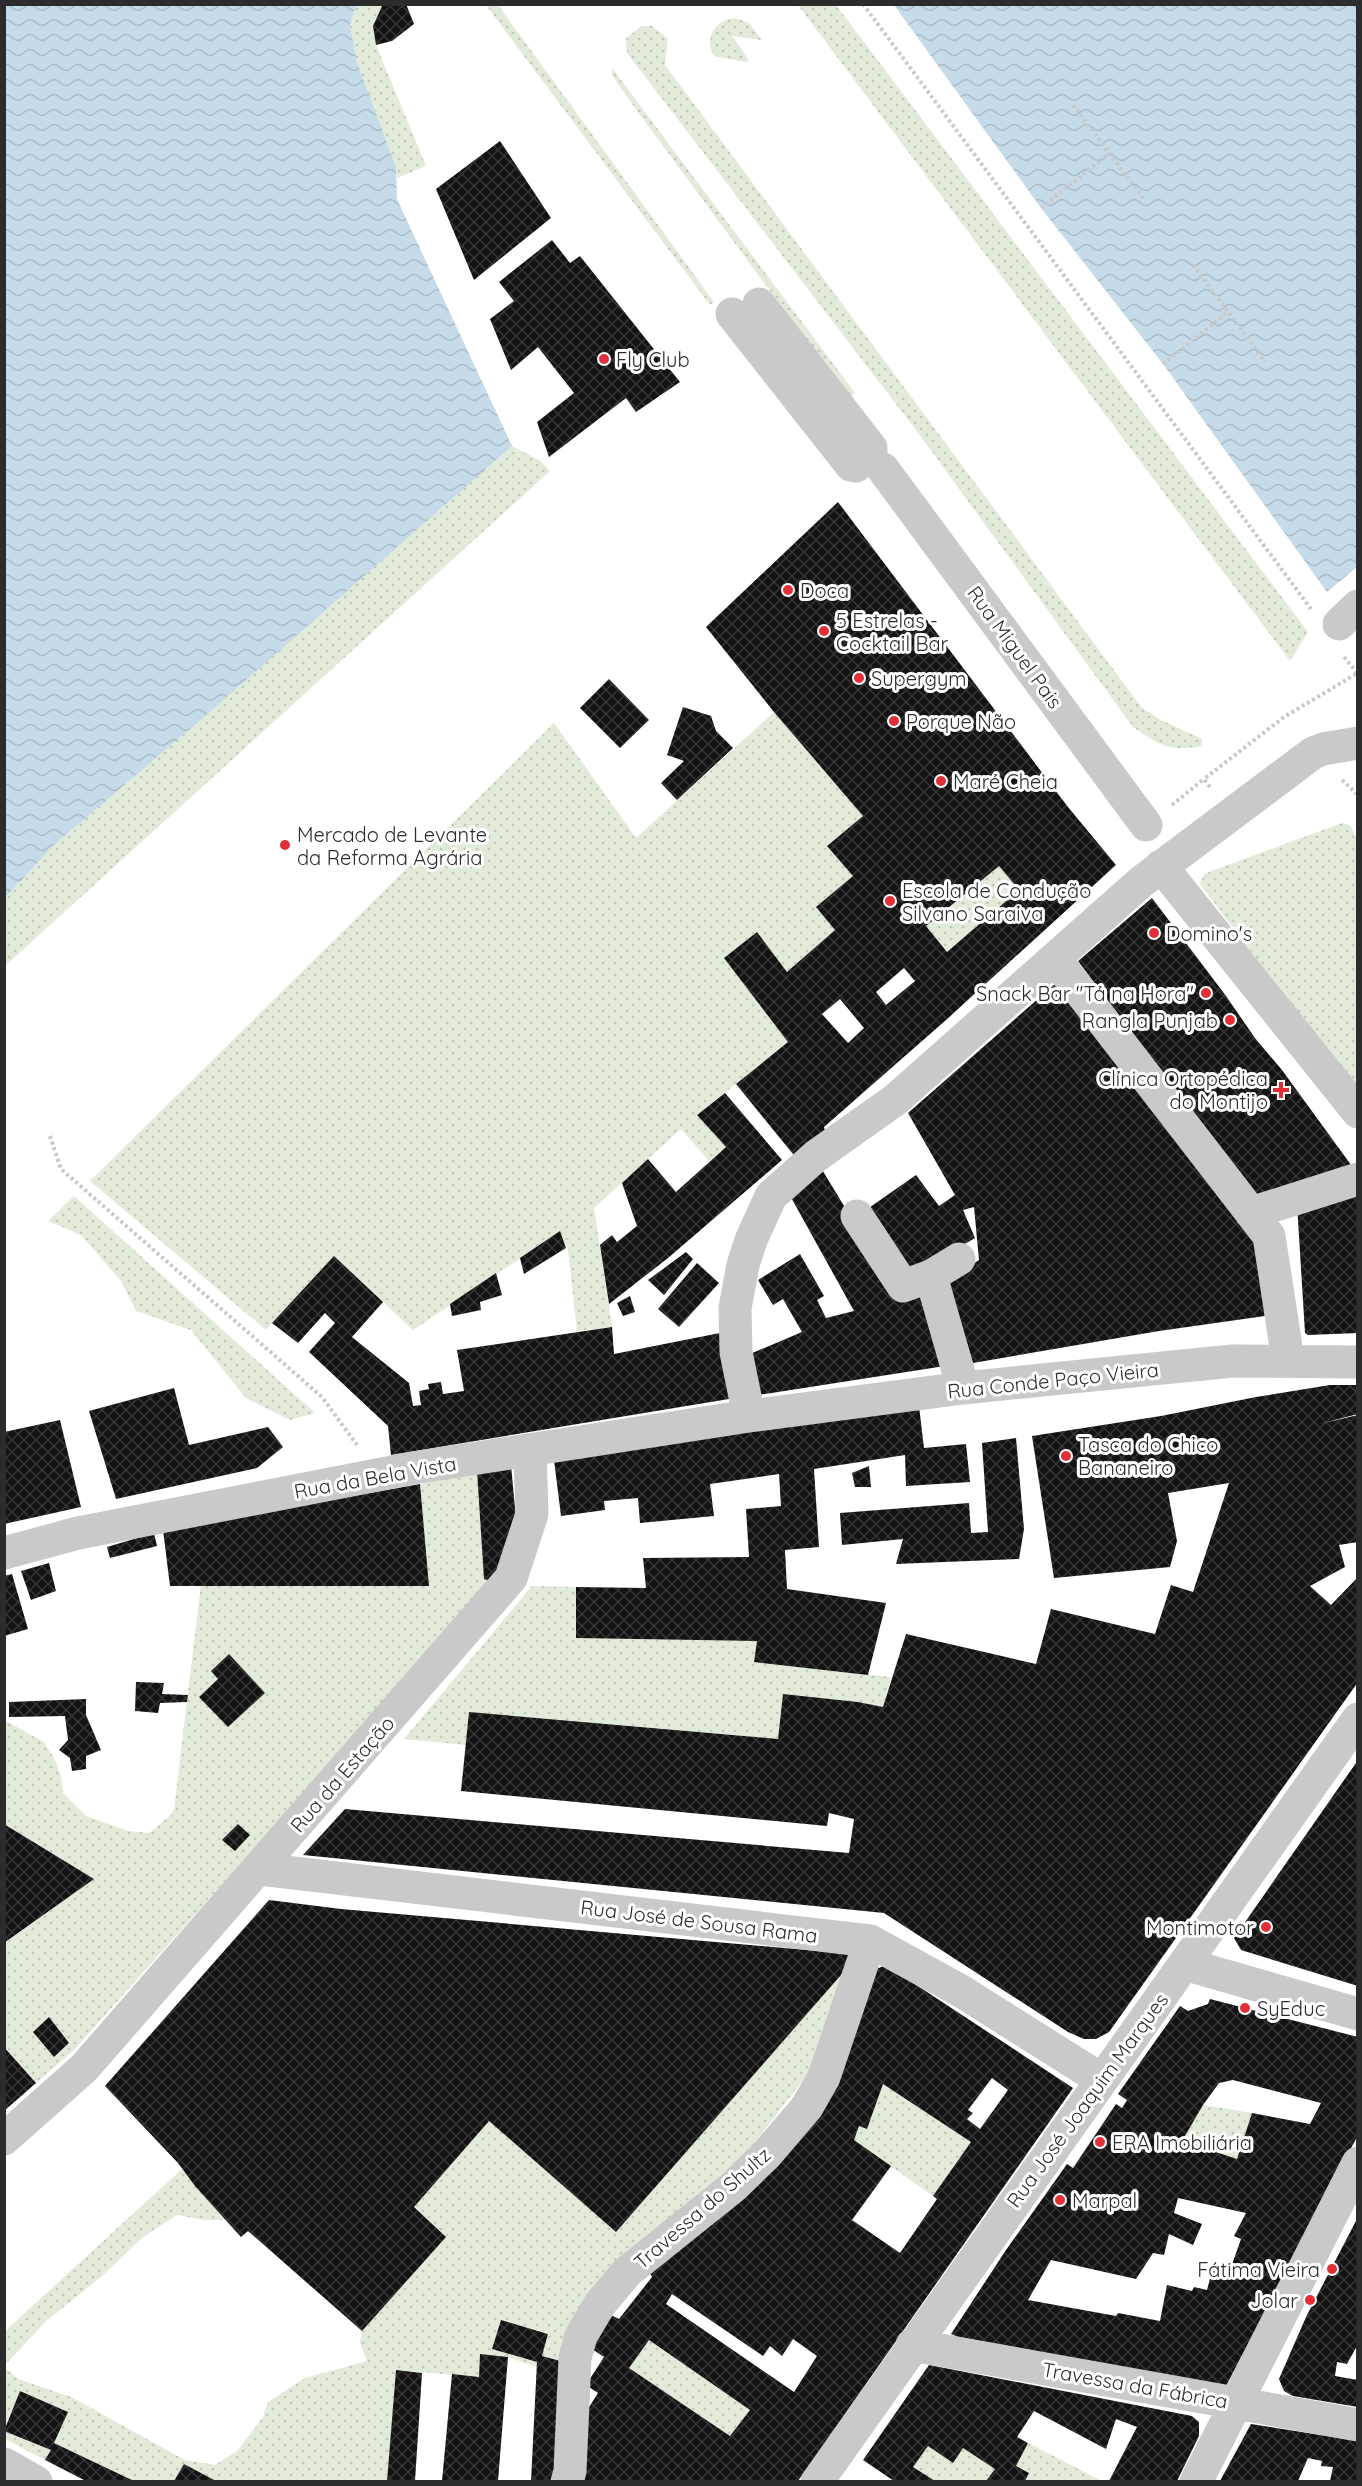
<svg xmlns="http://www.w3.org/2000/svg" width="1362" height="2486" viewBox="0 0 1362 2486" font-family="Quicksand,sans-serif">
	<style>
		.green { fill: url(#green-dots) }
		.water { fill: url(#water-waves) }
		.building { fill: url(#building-cross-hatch); fill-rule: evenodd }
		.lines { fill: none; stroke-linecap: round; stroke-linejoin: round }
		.path { stroke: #c9c9c9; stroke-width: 4; stroke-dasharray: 3 3; stroke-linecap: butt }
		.minor { stroke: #c9c9c9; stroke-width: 33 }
		.poi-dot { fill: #e22f37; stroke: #fff; stroke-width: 2 }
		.labels { text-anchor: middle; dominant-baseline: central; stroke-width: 6; stroke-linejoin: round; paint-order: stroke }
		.poi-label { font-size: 20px; fill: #2c2c2c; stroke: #fff; text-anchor: start }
		.street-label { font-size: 20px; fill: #2c2c2c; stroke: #fff }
	</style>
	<defs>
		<pattern id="green-dots" width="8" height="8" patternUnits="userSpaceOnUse" patternTransform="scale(1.5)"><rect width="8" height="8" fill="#e2ead9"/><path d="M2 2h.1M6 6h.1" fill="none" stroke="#c2c9ba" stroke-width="1.8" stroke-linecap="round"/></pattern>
		<pattern id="water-waves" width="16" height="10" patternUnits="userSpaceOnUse" patternTransform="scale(1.5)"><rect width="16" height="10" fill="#c5dbea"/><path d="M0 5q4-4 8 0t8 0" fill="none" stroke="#a9bcc9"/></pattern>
		<pattern id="building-cross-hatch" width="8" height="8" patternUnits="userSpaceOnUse" patternTransform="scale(1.5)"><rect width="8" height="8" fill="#131313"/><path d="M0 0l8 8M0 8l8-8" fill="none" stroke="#363636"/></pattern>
	</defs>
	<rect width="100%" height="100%" fill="#fff"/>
	<path class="green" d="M356 5H383L373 26 376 45 426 166 397 178 396 167 357 62 350 25Z
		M486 5H498L714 302 710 305Z
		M798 5H836L1308 632 1290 661Z
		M735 18 749 23 762 40 732 36 749 60 746 62 714 56C704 38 715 20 735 18Z
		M642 26H652L668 39 665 65 1142 708 1161 720 1202 739V746C1168 752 1160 745 1133 727L919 434 627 53 626 38Z
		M612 68 855 393 849 398 627 97 612 75Z
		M512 446 541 461 550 471 5 966V898L54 845Z
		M774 712 863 816 827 845 853 876 817 907 835 930 787 972 757 932 724 958 788 1042 697 1115 726 1147 709 1161 681 1129 594 1208 612 1327 577 1331 568 1250 560 1232 413 1330 334 1256 266 1330 90 1181 554 723 636 838Z
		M1342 823 1350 825 1358 841 1357 1090 1352 1086 1200 884 1204 874Z
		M999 866 1019 890 947 952 926 926Z
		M74 1196 315 1413 290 1420 246 1398 191 1330 136 1311 121 1281 81 1235 48 1221Z
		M477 1471 484 1579 492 1582 74 2050 36 2083 5 2047V1943L94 1879 5 1824 4 1720 44 1742 54 1758 61 1776 63 1793 86 1816 128 1831 149 1833 171 1815 174 1810 201 1584 429 1585 420 1484Z
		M532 1586 576 1587 577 1638 757 1641 754 1662 891 1677 883 1707 858 1702 783 1694 778 1739 470 1712 466 1745 404 1739Z
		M855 1959 825 2052 715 2194 564 2362 542 2356 549 2333 501 2320 492 2349 537 2362V2367L508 2357 481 2354 479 2377 396 2370 387 2481H214L184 2464 174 2481H134L54 2443 67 2412 20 2391 5 2427V2367L18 2379 71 2397 185 2460 215 2465 237 2451 263 2417 268 2402 305 2378 367 2361 360 2343 362 2331 446 2237 414 2207 489 2121 616 2232Z
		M883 2084 971 2142 933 2196 854 2140 859 2126 867 2129Z
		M1203 2105 1252 2113 1237 2159 1182 2141Z
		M182 2169 225 2220H205L177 2215 143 2237 101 2277 46 2321 5 2365V2331Z
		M649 2340 750 2410 730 2436 629 2368Z
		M4 2431 51 2450 45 2460 5 2439Z
		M1028 2443 1102 2481H1025L1029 2473 1016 2466Z
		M928 2446 953 2463 963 2448 995 2469 986 2481 935 2482 913 2467Z"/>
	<path class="water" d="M5 4 356 5 350 25 357 62 396 167 397 199 512 446 205 716 54 845 5 898Z
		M894 5H1357V567L1327 592 1163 364 1041 208Z"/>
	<path class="building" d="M383 4H406L414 24 392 41 376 45 373 26Z
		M500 141 551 218 474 280 436 189Z
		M552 240 570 263 580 256 680 382 636 412 626 398 549 457 537 422 574 393 538 347 511 370 490 319 514 301 499 282Z
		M838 502 1068 807 1116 865 946 1020 824 1127 826 1135 797 1159 736 1084 788 1042 724 958 757 932 787 972 835 930 816 907 853 876 827 846 863 816 774 712 706 627ZM999 866 1019 890 947 952 926 926ZM904 968 915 981 886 1005 876 992ZM840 999 864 1028 848 1043 822 1014Z
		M609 679 649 720 620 748 580 708Z
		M683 707 711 716 716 731 733 748 677 800 661 783 684 761 667 755Z
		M1152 898 1226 996 1255 1038 1282 1070 1354 1169 1263 1202 1105 997 1078 961Z
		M1056 983 1255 1244 1265 1316 1159 1331 973 1363 948 1281 979 1260 974 1207 963 1210 975 1238 911 1275 863 1212 916 1175 939 1206 955 1195 908 1113Z
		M725 1093 782 1160 668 1258 609 1304 600 1245 612 1235 617 1242 637 1226 622 1183 648 1159 676 1192 726 1147 697 1115Z
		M821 1168 852 1219 923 1292 945 1366 758 1395 743 1357 802 1332 783 1299 773 1305 758 1280 800 1254 824 1296 817 1300 826 1318 854 1311 788 1192Z
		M1358 1192V1333L1308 1335 1305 1333 1297 1204Z
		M560 1231 566 1248 524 1274 520 1258Z
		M686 1252 693 1259 664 1295 648 1280Z
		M334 1256 383 1302 352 1337 409 1383 413 1406 421 1405 419 1391 429 1389 428 1384 441 1382 443 1394 464 1391 457 1350 612 1327 614 1354 725 1332 735 1398 391 1455 388 1426 309 1352 335 1323 325 1313 298 1343 272 1323Z
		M697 1263 719 1283 679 1327 658 1309Z
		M496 1273 502 1295 480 1302 481 1310 452 1316 450 1304Z
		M630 1296 635 1312 623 1316 617 1303Z
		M1330 1385H1358V1414L1319 1424 1358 1415V1542L1339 1545 1345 1567 1310 1586 1331 1605 1358 1577V1682L1109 2032 1096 2039H1084L1068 2032 884 1913 303 1855 345 1809 849 1853 854 1819 829 1813 827 1826 461 1791 469 1712 778 1739 783 1694 858 1702 883 1707 906 1634 1036 1664 1051 1609 1155 1634 1171 1585 1193 1592 1229 1483 1168 1493 1177 1541 1170 1567 1054 1578 1032 1436 1161 1416 1256 1397Z
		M174 1388 189 1445 268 1427 283 1447 257 1468 116 1499 89 1411Z
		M919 1406 924 1448 966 1444 970 1482 906 1486 905 1455 814 1469 819 1547 785 1550 787 1589 886 1603 868 1675 754 1662 757 1641 576 1638V1587L646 1588 643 1558 749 1557 746 1509 781 1506 779 1474 710 1484 714 1516 640 1523 638 1498 604 1501 605 1510 561 1516 554 1460Z
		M60 1420 81 1507 4 1524V1432Z
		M1016 1438 1024 1529 1019 1559 896 1564 903 1539 842 1545 840 1513 969 1503 971 1533 988 1532 982 1443Z
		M511 1465 517 1530 492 1582 484 1579 477 1471Z
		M869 1466 871 1487H855L852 1473Z
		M420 1484 429 1586H170L163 1530Z
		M154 1533 157 1546 110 1558 107 1547Z
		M49 1563 56 1591 31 1600 21 1571Z
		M12 1574 28 1629 4 1636V1576Z
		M229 1654 265 1693 228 1727 199 1697 218 1679 211 1671Z
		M136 1682 164 1683 162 1694 188 1695 187 1702 160 1703 158 1713 135 1711Z
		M86 1699V1715L101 1750 86 1756V1769L72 1771 70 1758 59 1750 68 1740 65 1716 9 1717V1702Z
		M1358 1760V1986L1241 1950 1234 1938Z
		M4 1824 94 1879 4 1943Z
		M238 1824 250 1835 235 1851 222 1840Z
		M269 1900 341 1909 853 1954 855 1959 616 2232 489 2121 414 2207 446 2237 362 2331 248 2231 241 2237 195 2186 178 2163 105 2086Z
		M886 1965 1073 2088 798 2481H579V2423L598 2393 586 2385 604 2357 589 2347 607 2313 619 2319 652 2277 646 2266 738 2192 867 1973ZM992 2078 1008 2090 980 2129 967 2119 973 2113 968 2110ZM883 2084 971 2142 933 2196 937 2199 900 2253 852 2220 891 2166 854 2140 859 2126 867 2129ZM672 2294 763 2356 770 2346 782 2356 793 2339 817 2356 794 2392 666 2304ZM649 2340 750 2410 730 2436 629 2368Z
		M1210 1999 1358 2037V2135L1226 2386 958 2337 951 2334 1006 2250 1067 2164 1073 2168 1116 2104 1122 2108 1127 2100 1118 2094 1180 2006 1188 2011 1208 2004ZM1233 2080 1321 2103 1310 2124 1252 2113 1237 2159 1182 2141 1203 2105 1219 2083ZM1178 2198 1246 2213 1234 2236 1241 2239 1229 2273 1212 2271 1207 2290 1194 2287 1192 2291 1167 2285 1160 2321 1118 2313 1116 2316 1028 2300 1051 2260 1136 2279 1153 2253 1164 2255 1169 2234 1193 2245 1202 2224 1174 2213Z
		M49 2017 69 2043 54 2057 33 2032Z
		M4 2047 36 2083 4 2111Z
		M1358 2217V2344L1347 2364 1337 2362 1335 2376 1358 2380V2407L1293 2396 1284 2391 1279 2379 1306 2317Z
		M501 2320 548 2334 542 2356 564 2362 555 2481H531L537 2362 492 2349Z
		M480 2354 508 2357 498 2481H442L452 2374 479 2377Z
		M929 2365 1192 2416 1199 2422V2436L1177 2481H1109L1137 2427 1116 2419 1106 2449 1034 2411 1017 2437 1028 2443 1016 2466 1029 2473 1025 2481H986L995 2469 963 2448 953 2463 928 2446 913 2467 935 2481H894L863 2460Z
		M396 2370 422 2373 415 2481H387Z
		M20 2391 68 2412 54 2443 134 2481H86L45 2460 51 2450 4 2431Z
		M1251 2424 1358 2441V2481H1330L1333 2467 1321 2466 1322 2461 1308 2458 1298 2481H1220Z
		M184 2464 216 2481H174Z"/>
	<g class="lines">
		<path class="path" d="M863 4 1311 609
			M1073 105 1144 199
			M1041 208 1109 154
			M1193 265 1265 362
			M1163 364 1228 312
			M1344 657 1358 674
			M1342 780 1358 795
			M1210 787 1204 779 1284 717 1356 674
			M1172 805 1204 779
			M50 1136 61 1169 322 1397 357 1445"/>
		<path class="minor" d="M732 314 851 465 856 466 871 452V448L759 304
			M883 469 1146 825
			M1339 624 1358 606
			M1161 866 1358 1112
			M1055 959 1269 1236 1288 1360
			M1251 1213 1358 1179
			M857 1216 903 1286 931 1276 959 1259
			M931 1276 963 1388
			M749 1416 736 1352 735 1308 743 1265 751 1240 771 1196 816 1156 895 1100 1141 882 1313 753 1323 749 1358 743
			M4 1553 78 1533 413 1468 749 1416 963 1388 1233 1361 1358 1362
			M260 1869 870 1941 961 1991 1102 2080
			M1184 1964 1358 2014
			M4 2139 84 2068 511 1578 532 1514 530 1451
			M912 2345 1358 2425
			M4 2464 36 2482
			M567 2482 570 2471 575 2358 581 2336 600 2304 627 2272 733 2187 766 2155 807 2107 824 2077 870 1941
			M817 2482 1358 1719
			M1196 2482 1358 2163"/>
	</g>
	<g class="poi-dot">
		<circle cx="604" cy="359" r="6"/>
		<circle cx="788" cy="590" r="6"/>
		<circle cx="824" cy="631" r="6"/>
		<circle cx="859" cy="678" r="6"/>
		<circle cx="894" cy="721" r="6"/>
		<circle cx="941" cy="781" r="6"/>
		<circle cx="285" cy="845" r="6"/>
		<circle cx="890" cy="901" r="6"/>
		<circle cx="1154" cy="933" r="6"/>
		<circle cx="1206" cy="993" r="6"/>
		<circle cx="1230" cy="1020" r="6"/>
		<path d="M1278 1081h6v6h6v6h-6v6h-6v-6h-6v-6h6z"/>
		<circle cx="1066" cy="1456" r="6"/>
		<circle cx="1266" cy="1927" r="6"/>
		<circle cx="1245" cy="2008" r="6"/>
		<circle cx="1100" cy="2142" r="6"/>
		<circle cx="1060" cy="2200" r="6"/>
		<circle cx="1332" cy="2269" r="6"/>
		<circle cx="1310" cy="2300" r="6"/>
	</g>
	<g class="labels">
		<g class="poi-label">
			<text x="616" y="359">Fly Club</text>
			<text x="800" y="590">Doca</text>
			<text x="836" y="620">5 Estrelas -<tspan x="836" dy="23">Cocktail Bar</tspan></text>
			<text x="871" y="678">Supergym</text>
			<text x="906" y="721">Porque Não</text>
			<text x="953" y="781">Maré Cheia</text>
			<text x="297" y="834">Mercado de Levante<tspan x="297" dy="23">da Reforma Agrária</tspan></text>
			<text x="902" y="890">Escola de Condução<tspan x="902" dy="23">Silvano Saraiva</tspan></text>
			<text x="1166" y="933">Domino's</text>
			<text x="1194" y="993" text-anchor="end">Snack Bar "Tá na Hora"</text>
			<text x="1218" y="1020" text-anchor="end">Rangla Punjab</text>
			<text x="1268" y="1078" text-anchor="end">Clínica Ortopédica<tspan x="1268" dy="23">do Montijo</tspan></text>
			<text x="1078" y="1444">Tasca do Chico<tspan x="1078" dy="23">Bananeiro</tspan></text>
			<text x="1254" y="1927" text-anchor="end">Montimotor</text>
			<text x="1257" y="2008">SyEduc</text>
			<text x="1112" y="2142">ERA Imobiliária</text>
			<text x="1072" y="2200">Marpal</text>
			<text x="1320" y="2269" text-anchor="end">Fátima Vieira</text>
			<text x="1298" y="2300" text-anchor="end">Jolar</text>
		</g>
		<g class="street-label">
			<text transform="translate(1015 647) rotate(54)">Rua Miguel Pais</text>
			<text transform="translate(1053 1380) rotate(-6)">Rua Conde Paço Vieira</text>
			<text transform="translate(375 1477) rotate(-10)">Rua da Bela Vista</text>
			<text transform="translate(342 1774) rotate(-49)">Rua da Estação</text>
			<text transform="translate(699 1921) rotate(7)">Rua José de Sousa Rama</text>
			<text transform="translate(1087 2100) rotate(-54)">Rua José Joaquim Marques</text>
			<text transform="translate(702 2208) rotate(-41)">Travessa do Shultz</text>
			<text transform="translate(1135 2385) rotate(10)">Travessa da Fábrica</text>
		</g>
	</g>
	<rect width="1362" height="2486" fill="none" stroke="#2c2c2c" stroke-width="12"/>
</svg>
